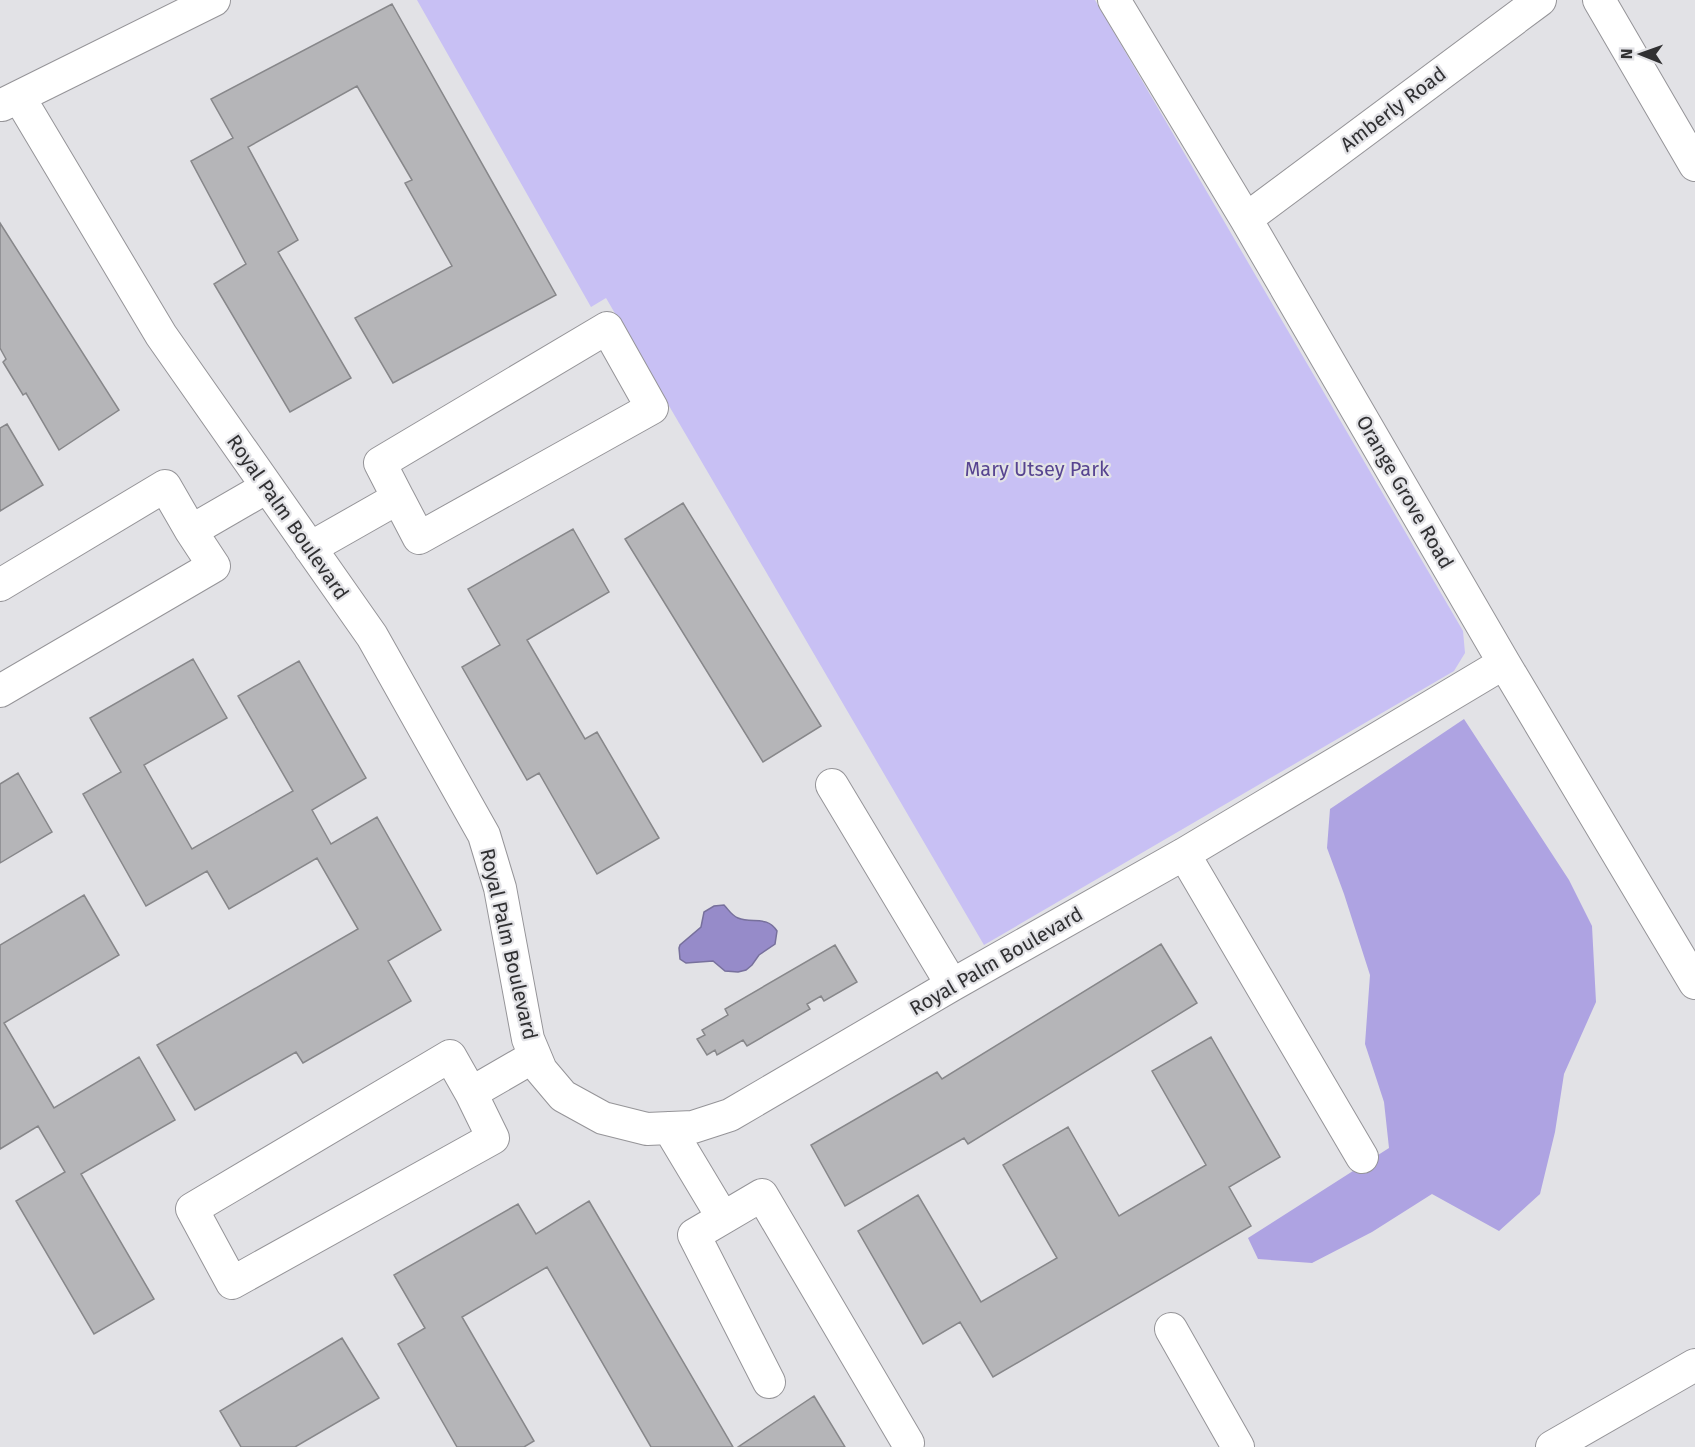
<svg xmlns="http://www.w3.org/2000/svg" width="1695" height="1447" viewBox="0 0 1695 1447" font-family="'Fira Sans',sans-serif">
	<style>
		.green { fill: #c8c0f4 }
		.forest { fill: #aea3e2 }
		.water { fill: #968bc9; stroke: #77709c; stroke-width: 1.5 }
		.building { fill: #b5b5b8; stroke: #87878a; stroke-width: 1.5 }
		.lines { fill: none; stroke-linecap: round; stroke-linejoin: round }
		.minor-casing { stroke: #959498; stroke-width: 34 }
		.minor { stroke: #fff; stroke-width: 32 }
		.labels { text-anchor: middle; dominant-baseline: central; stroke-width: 4.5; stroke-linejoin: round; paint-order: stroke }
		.street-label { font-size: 20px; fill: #303032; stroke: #e2e2e6 }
		.park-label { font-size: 20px; fill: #574490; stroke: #e2e2e6 }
	</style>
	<rect width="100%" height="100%" fill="#e2e2e6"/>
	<path class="green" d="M417 0H1095L1463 631 1465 653 1454 671 984 945 606 298 591 307Z"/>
	<path class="forest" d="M1464 719 1569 880 1592 926 1596 1002 1564 1074 1555 1132 1540 1194 1499 1231 1432 1194 1372 1232 1312 1263 1258 1259 1248 1238 1389 1148 1384 1102 1365 1044 1370 975 1344 894 1327 848 1330 809Z"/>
	<path class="water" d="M724 905C729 910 731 915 738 918 752 924 767 915 777 931L775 944 759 955 752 965 746 970 738 972 725 971 713 961 686 963 680 959 679 948 680 945 701 927 704 912 714 906Z"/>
	<path class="building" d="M392 4 556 295 393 383 355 318 452 266 405 183 412 180 357 86 248 147 298 240 278 252 351 378 290 412 214 284 246 264 191 161 233 138 211 99Z
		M0 223 119 410 59 450 26 393 23 395 3 362 6 359 0 348Z
		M7 424 43 485 0 511V428Z
		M683 503 821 726 763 762 625 539Z
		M573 529 609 592 527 640 585 739 597 732 659 838 597 874 539 773 527 780 462 667 500 645 468 589Z
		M193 659 227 718 144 765 192 849 293 791 238 696 299 661 366 778 312 810 331 844 377 817 441 930 388 961 411 1001 303 1063 296 1052 195 1110 157 1045 358 929 317 858 229 909 207 871 146 906 83 794 121 772 90 718Z
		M18 773 52 832 0 863V784Z
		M84 895 119 955 4 1023 54 1108 139 1057 175 1120 81 1174 154 1299 94 1334 16 1201 65 1172 38 1126 0 1149V945Z
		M1161 944 1197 1003 968 1144 964 1138 845 1206 811 1145 937 1072 942 1079Z
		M835 945 857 982 824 1001 821 996 807 1004 810 1009 747 1046 743 1040 717 1055 715 1050 707 1055 697 1039 705 1035 702 1030 728 1015 725 1009Z
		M1211 1037 1280 1157 1229 1187 1251 1226 993 1377 960 1322 923 1344 858 1231 918 1195 981 1302 1057 1258 1003 1165 1068 1127 1119 1216 1206 1165 1152 1071Z
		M589 1201 733 1447H651L547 1267 462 1317 534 1441 524 1447H457L398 1344 425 1328 394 1275 518 1204 536 1234Z
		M342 1338 379 1398 295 1447H241L220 1411Z
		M814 1396 845 1447H738Z"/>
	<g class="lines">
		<defs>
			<path id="minor" d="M1114 0 1246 219 1504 663 1695 983
				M1599 0 1695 165
				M19 97 161 335 372 636 484 835 500 888 528 1039 541 1070 563 1096 603 1118 647 1129 693 1127 730 1115 952 985 1184 854 1504 663
				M2 105 214 0
				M1246 219 1540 0
				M310 548 398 498 380 463 607 328 652 408 419 538 398 498
				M0 585 165 486 191 531 267 487
				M0 691 214 566 191 531
				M832 785 952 985
				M1184 854 1362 1157
				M471 1093 493 1138 232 1283 192 1209 450 1056 471 1093 535 1056
				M669 1128 723 1218
				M1171 1329 1238 1447
				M769 1382 694 1235 762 1195 908 1443
				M1552 1447 1695 1365"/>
		</defs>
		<use href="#minor" class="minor-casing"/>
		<use href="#minor" class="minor"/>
	</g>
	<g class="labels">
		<g class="street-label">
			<text transform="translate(1393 109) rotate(-37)">Amberly Road</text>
			<text transform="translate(1405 492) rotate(60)">Orange Grove Road</text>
			<text transform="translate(288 517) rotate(55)">Royal Palm Boulevard</text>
			<text transform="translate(509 944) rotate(77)">Royal Palm Boulevard</text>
			<text transform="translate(996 961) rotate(-30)">Royal Palm Boulevard</text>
		</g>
		<g class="park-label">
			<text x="1037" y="469">Mary Utsey Park</text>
		</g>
	</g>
	<g transform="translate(1641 54) rotate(271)" stroke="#e2e2e6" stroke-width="4.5" paint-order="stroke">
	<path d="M0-4.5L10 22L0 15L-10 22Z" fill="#303032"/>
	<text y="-9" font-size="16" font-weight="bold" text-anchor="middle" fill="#303032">N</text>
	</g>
</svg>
